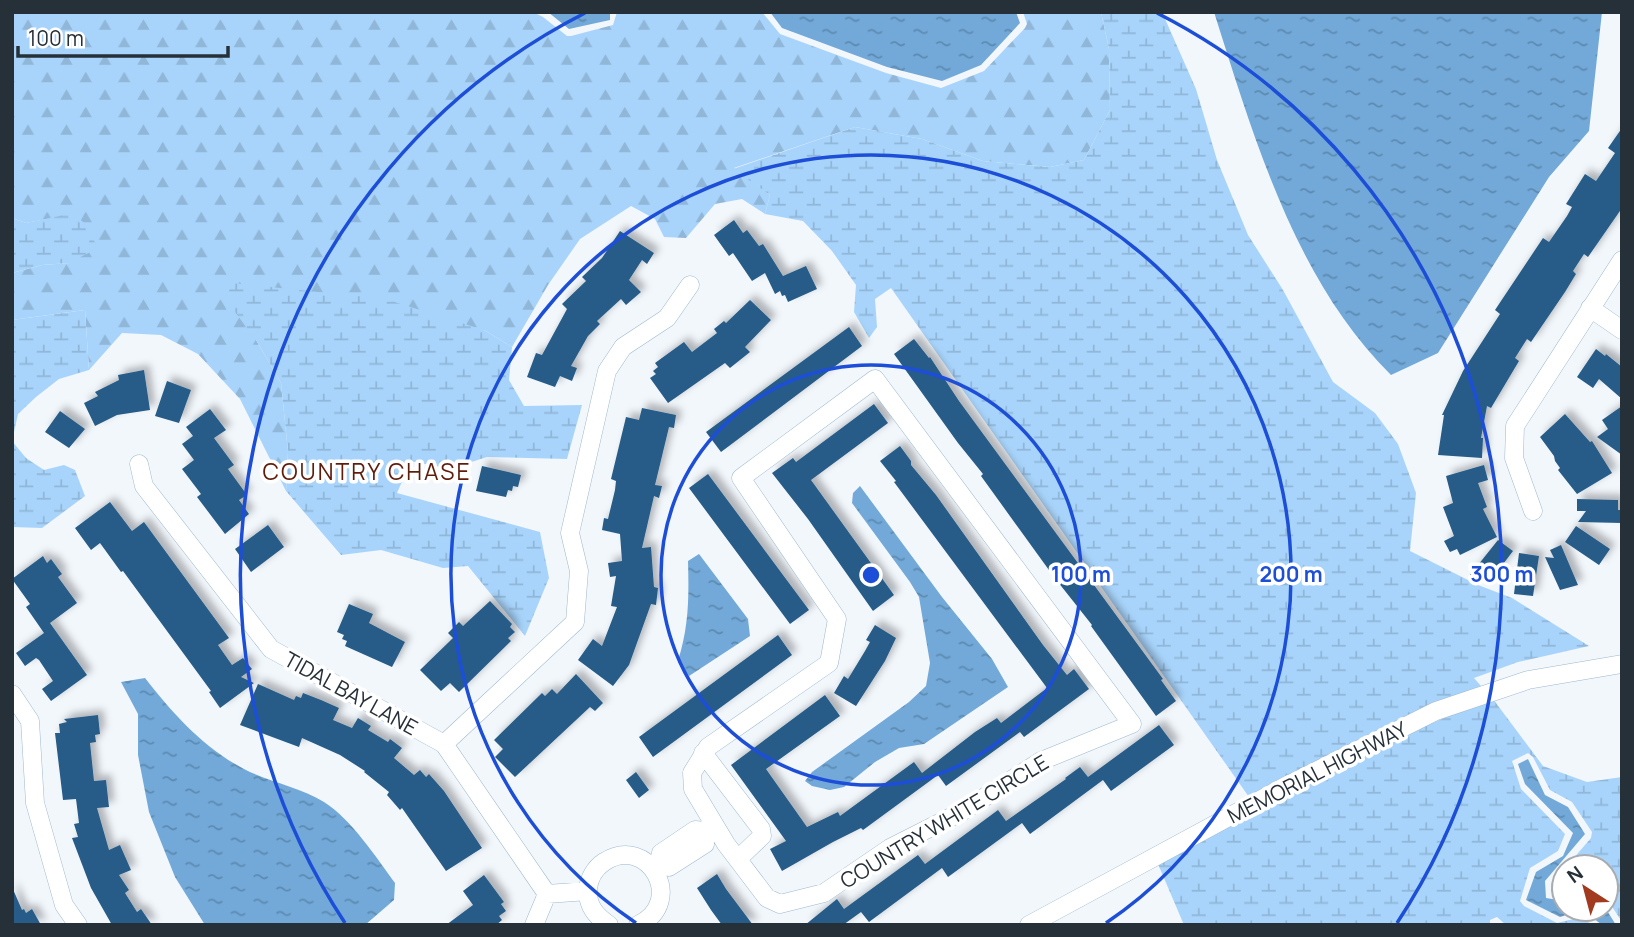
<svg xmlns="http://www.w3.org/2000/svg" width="1634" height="937" viewBox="0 0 1634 937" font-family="Manrope,sans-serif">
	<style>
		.forest { fill: url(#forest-firs) }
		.wetland { fill: url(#wetland-marsh) }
		.water { fill: url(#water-ripples) }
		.building { fill: #265c87; filter: url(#shadow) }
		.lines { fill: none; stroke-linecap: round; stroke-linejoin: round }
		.minor-casing { stroke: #9eb8ce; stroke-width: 19 }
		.minor { stroke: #fff; stroke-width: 18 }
		.ring { fill: none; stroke: #1d4ed8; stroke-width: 3.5 }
		.labels { text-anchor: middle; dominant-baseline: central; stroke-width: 7; stroke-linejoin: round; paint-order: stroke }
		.street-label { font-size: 21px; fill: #263039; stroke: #fff }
		.neighbourhood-label { font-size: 23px; letter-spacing: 2px; fill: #5e1c0b; stroke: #fff }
		.centre { fill: #1d4ed8; stroke: #fff; stroke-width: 3.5 }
		.ring-label { font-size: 21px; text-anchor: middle; font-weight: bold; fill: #1d4ed8; stroke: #fff; stroke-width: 7; stroke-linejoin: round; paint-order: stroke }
	</style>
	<defs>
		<pattern id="forest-firs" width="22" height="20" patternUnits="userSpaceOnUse" patternTransform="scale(1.75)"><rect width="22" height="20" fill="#a8d4fb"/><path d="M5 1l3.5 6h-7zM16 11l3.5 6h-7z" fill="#90b6d8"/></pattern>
		<pattern id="wetland-marsh" width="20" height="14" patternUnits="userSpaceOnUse" patternTransform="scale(1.75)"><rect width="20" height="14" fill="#a8d4fb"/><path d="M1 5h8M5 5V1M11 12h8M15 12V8" fill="none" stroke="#90b6d8"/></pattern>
		<pattern id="water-ripples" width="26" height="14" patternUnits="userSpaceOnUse" patternTransform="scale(1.75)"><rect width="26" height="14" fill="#72a9d8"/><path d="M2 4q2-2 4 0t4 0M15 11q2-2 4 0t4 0" fill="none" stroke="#5d8ab0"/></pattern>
		<filter id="shadow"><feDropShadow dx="5.5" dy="-5.5" stdDeviation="3.5" flood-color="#0004"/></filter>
	</defs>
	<rect width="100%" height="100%" fill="#f2f7fc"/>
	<path class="forest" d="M12 12H533L543 17 567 36H571L613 25 617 12H762L780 34 886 73 941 88 984 71 1025 28 1027 24 1023 12H1101L1109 49 1110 110 1084 160 1050 167 983 161 922 139 855 127 734 168 770 195 765 214 742 199 715 204 686 238 664 237 655 219 631 206 580 239 548 285 512 347 484 330 256 340 281 383 288 452 286 491 240 399 198 354 161 335 122 333 89 370 85 310 12 320V273L42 265 69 263 47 219 26 223 12 218Z"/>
	<path class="wetland" d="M1101 12H1162L1196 89 1217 160 1248 235 1283 290 1333 382 1375 413 1398 444 1416 493 1410 551 1478 585 1512 598 1589 646 1518 662 1474 678 1481 686 1432 704 1249 797 891 288 875 299 877 327 869 338 854 312 856 285 832 251 803 221 765 214 770 195 733 169 855 127 922 139 983 161 1050 167 1084 160 1110 110 1109 49Z
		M73 213 92 230 96 249 69 263 42 265 12 273V218L26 223Z
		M233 283 385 299 484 330 512 347 509 380 524 406 582 405 567 459 487 457 449 469 411 461 397 493 540 532 549 578 525 636 468 566 443 568 381 550 341 555 286 491 288 452 281 383 256 340 223 296Z
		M85 310 89 370 59 379 36 397 18 414 12 441V320Z
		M12 441 26 458 44 470 64 465 75 470 85 496 42 528 12 527Z
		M1493 699 1543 766 1587 782 1622 777V922L1611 905 1606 902V867H1566L1591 838 1592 832 1572 802 1550 790 1533 757 1528 753 1512 761 1521 789 1565 834 1558 851 1530 868 1520 901 1524 906 1557 923 1582 917 1592 925H1506L1497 917 1490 920V925H1184L1158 864C1267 806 1376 741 1493 699Z
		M1564 869V895L1552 893 1551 884Z"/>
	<path class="water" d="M548 12H610V20L569 29Z
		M770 12H1016L1020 23 981 65 942 81 887 67 782 28Z
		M1214 12H1602L1589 131 1549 177 1438 353 1391 375C1295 280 1254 138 1214 12Z
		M860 486 942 597 992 659 1008 687 924 744 899 748 875 762 844 787 830 790 812 786 805 781 812 772 909 702 926 686 930 663 919 597 910 582 852 503 853 493Z
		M699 554 748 619 750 636 689 676 678 661C689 626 689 597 688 561Z
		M145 678C172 713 204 748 244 769 269 782 300 787 324 802 351 819 376 857 395 883L394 900 365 925H205L175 877 149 812 138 755V714L121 682Z
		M1528 759 1545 795 1568 807 1585 834 1545 881 1546 898 1564 901V909H1606L1616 925H1602L1583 910 1560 917 1526 900 1536 872 1563 856 1573 833 1525 784 1518 764Z"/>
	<path class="building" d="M1622 128V208L1588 257 1584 254 1573 271 1576 274 1565 292 1531 342 1527 339 1515 358 1519 361 1491 408 1487 406 1481 438H1483L1482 458 1438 455 1444 415H1442L1463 371 1500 314 1495 310 1543 238 1549 242 1567 216 1572 207 1566 204 1585 174 1596 181 1615 153 1608 148Z
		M734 220 743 233 747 230 759 246 763 244 783 276 806 266 817 289 788 302 785 295 782 296 780 291 775 294 765 273 752 281 733 253 729 256 714 235Z
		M620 231 654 253 647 264 642 260 629 280 641 292 626 305 621 299 597 321 600 324 588 336 571 366 577 368 572 381 560 376 555 387 527 377 536 353 542 355 567 309 562 304 586 281 582 277 602 258Z
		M750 300 771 320 745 347 750 352 730 368 725 363 668 403 650 378 656 374 653 371 658 367 655 363 684 342 692 352 717 333 714 329 724 321 726 323Z
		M849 327 862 346 721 452 706 432Z
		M914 339 929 358 930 357 959 401 1163 679 1161 680 1176 701 1156 716 1091 626 1092 625 1054 577 981 476 983 474 958 443 894 354Z
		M1596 349 1605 356 1606 354 1622 367V399L1599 379 1593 388 1577 377Z
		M144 370 150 410 117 415 95 426 84 403 98 396 95 392 119 380 118 375Z
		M167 381 191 390 179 423 155 416Z
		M874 404 888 423 811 480 894 595 873 611 808 519 772 473 793 458 796 462Z
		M1622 406V455L1597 437 1608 429 1602 420Z
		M642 408 676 415 674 428 669 427 655 485 662 486 659 498 654 496 642 548 651 547 654 587 658 588 656 605 651 604 629 665 613 686 578 660 593 639 602 646 617 607 611 606 616 576 610 577 608 563 622 561 620 534 602 530 604 518 608 519 615 490 616 481 611 479 626 417 639 420Z
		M210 409 226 430 214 438 234 465 228 469 247 495 239 500 249 514 225 534 197 497 201 494 182 469 194 460 182 444 193 436 186 427Z
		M60 411 85 429 69 448 45 432Z
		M1565 414 1590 442 1592 441 1612 473 1577 494 1558 470 1560 468 1555 461 1554 456 1540 437Z
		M900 446 911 461V465L936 495 1043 645 1067 675 1074 669 1089 689 1024 737 1020 732 946 786 938 775 863 830 861 828 833 842 782 871 770 849 786 841 731 765 825 695 840 716 766 769 807 827 838 812 840 816 914 762 922 773 975 732 997 718 1001 723 1047 688 894 482 896 481 880 461Z
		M1484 465 1488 480 1478 483 1487 507 1483 509 1497 537 1460 555 1457 549 1450 552 1444 541 1454 536 1443 507 1453 503 1446 476Z
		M482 466 521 475 518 487 513 486 512 491 508 490 506 497 476 491Z
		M708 474 809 610 790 624 689 488Z
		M1577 499 1618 500V510H1622V523L1578 522 1586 511H1577Z
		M110 502 132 531 144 522 229 638 218 645 232 665 243 658 252 669 241 677 254 683 220 708 209 692 211 691 123 571 121 572 100 543 91 550 75 528Z
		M268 525 284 547 251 572 235 549Z
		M1576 526 1610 549 1599 565 1565 542Z
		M1498 540 1513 551 1488 584 1482 579 1479 583 1470 575Z
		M1561 545 1578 585 1560 590 1545 557 1554 558 1550 550Z
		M1519 553 1539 556 1533 596 1514 594Z
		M43 556 47 563 51 559 62 574 58 577 77 603 50 623 87 675 51 701 42 689 53 681 39 660 36 658 25 666 16 653 44 633 26 607 30 604 12 579Z
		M490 601 512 624 510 627 515 632 508 638 511 641 459 692 450 683 441 691 420 670 453 638 448 633 459 622 463 626Z
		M349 604 373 614 369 623 405 642 392 667 345 646 347 641 342 639 344 635 337 632Z
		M875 625 896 638 885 661 856 706 834 693 844 676 848 679 865 651 870 642 866 640Z
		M778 635 792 655 653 757 639 737Z
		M576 674 603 703 595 711 590 707 515 777 495 757 503 749 494 740 542 693 545 696 552 689 557 694Z
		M258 684 294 700 296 696 301 698 303 693 321 700 339 708 333 720 352 728 358 718 371 726 368 730 388 742 390 739 402 748 394 758 414 775 420 770 426 777 429 774 444 791 482 848 446 871 402 808 400 810 387 795 389 792 364 772 365 771 340 755 302 738 299 747 240 725Z
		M98 715 100 734 95 735 96 742 90 743 94 781 106 780 109 807 97 808 109 850 120 845 131 870 119 875 129 890 125 893 137 912 141 909 152 925H112L91 888 72 838 78 837 74 824 79 823 76 799 63 800 55 733H60L59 724 67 722 64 719Z
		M1159 725 1174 745 1111 791 1103 780 1030 834 1022 823 948 877 942 868 869 922 861 912 843 925H805L837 899 844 909 918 855 925 864 998 810 1006 821 1066 779 1065 778 1080 767 1088 777Z
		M636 772 649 790 639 798 626 780Z
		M717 874 726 889 753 925H722L711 910 697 888Z
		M484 875 504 902 501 904 506 911 499 916 502 920 496 925H446L473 905 463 891Z
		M12 887 22 910 24 909 26 913 32 909 41 925H12Z"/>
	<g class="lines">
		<defs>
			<path id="minor" d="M1590 308 1622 330
				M875 379 1132 724 1041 761 963 811 890 848 824 893 780 904 767 898 726 844 693 789 692 773 708 747 829 663 837 619 741 478Z
				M139 464 144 486 271 649 444 744 547 894 534 925
				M1533 511 1514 458 1515 426 1622 260
				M12 694 30 721 35 803 64 905 78 925
				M444 744 575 622 579 571 570 533 607 371 623 347 667 318 690 285
				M703 753 761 829 762 836 738 859
				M658 865 669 867 705 844V831L713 823
				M653 869 658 865 661 853 695 830 705 831
				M547 894 588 891
				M609 925C596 916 587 906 588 889 589 878 595 868 604 862 648 833 687 902 638 925
				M1029 925 1284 787 1436 711 1528 680 1622 664"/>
		</defs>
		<use href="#minor" class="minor-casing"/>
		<use href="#minor" class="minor"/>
	</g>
	<g class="ring">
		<circle cx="871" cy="575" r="210"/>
		<path d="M636 923A420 420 0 1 1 1106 923"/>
		<path d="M345 923A631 631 0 0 1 585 13M1157 13A631 631 0 0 1 1397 923"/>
	</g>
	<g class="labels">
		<g class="street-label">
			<text transform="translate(351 693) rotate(29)">TIDAL BAY LANE</text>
			<text transform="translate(1317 772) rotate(-27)">MEMORIAL HIGHWAY</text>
			<text transform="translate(944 821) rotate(-31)">COUNTRY WHITE CIRCLE</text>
		</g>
		<g class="neighbourhood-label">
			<text x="367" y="471">COUNTRY CHASE</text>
		</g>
	</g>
	<circle cx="871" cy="575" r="10" class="centre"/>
	<g class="ring-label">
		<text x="1081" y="582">100 m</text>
		<text x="1291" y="582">200 m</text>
		<text x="1502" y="582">300 m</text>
	</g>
	<rect width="1634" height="937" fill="none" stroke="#263039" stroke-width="28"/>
	<g transform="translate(1585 888) rotate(324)"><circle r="33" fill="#ffffff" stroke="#a8acb0" stroke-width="2"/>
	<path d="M0-5L12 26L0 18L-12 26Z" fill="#a23a1f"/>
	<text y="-10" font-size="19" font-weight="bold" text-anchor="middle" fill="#263039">N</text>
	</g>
	<path d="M18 46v10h210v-10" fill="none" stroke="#263039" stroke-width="3.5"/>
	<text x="28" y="46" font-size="21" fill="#263039" stroke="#ffffff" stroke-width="5" paint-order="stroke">100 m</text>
</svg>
